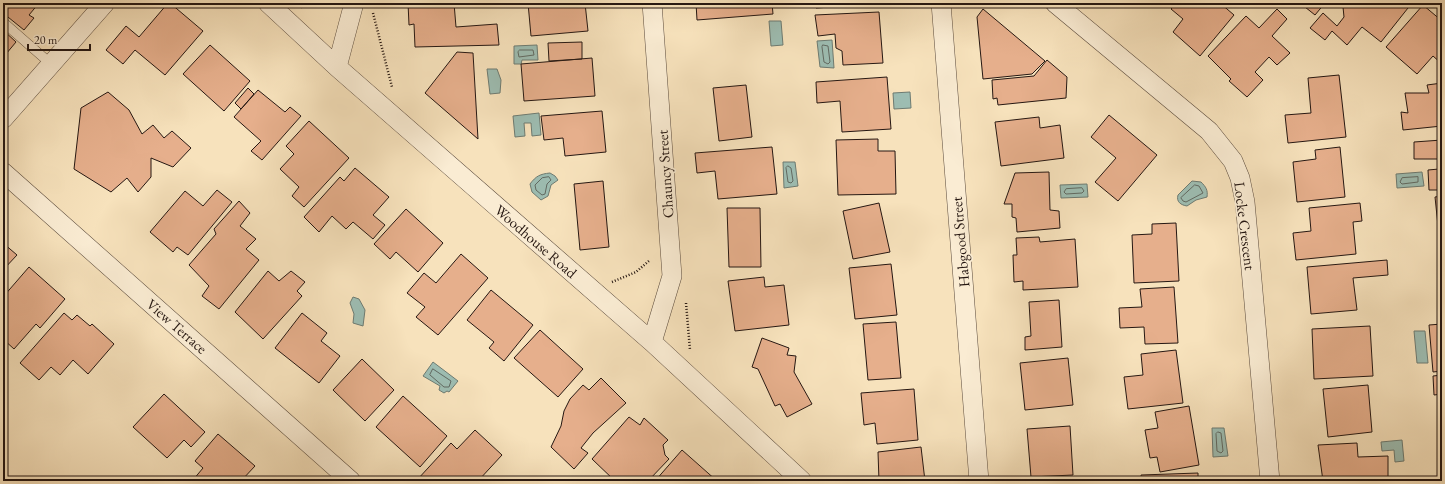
<svg xmlns="http://www.w3.org/2000/svg" width="1445" height="484" viewBox="0 0 1445 484" font-family="'EB Garamond',serif">
	<style>
		.water { fill: #9dbdb2; stroke: #6d7b72 }
		.lines { fill: none; stroke-linecap: round; stroke-linejoin: round }
		.shore { stroke: #616a62; stroke-width: 1 }
		.building { fill: #e6af8c; stroke: #251712 }
		.lane-casing { stroke: #5a4a3c; stroke-width: 10 }
		.street-casing { stroke: #5a4a3c; stroke-width: 20 }
		.path { stroke: #251712; stroke-width: 2.5; stroke-dasharray: 1 2; stroke-linecap: butt }
		.lane { stroke: #faecd3; stroke-width: 9 }
		.street { stroke: #faecd3; stroke-width: 19 }
		.labels { text-anchor: middle; dominant-baseline: central; stroke-width: 3.5; stroke-linejoin: round; paint-order: stroke }
		.street-label { font-size: 15px; fill: #251712; stroke: #faecd3 }
	</style>
	<rect width="100%" height="100%" fill="#f7e2bc"/>
	<filter id="stains"><feTurbulence type="fractalNoise" baseFrequency=".005" numOctaves="4"/><feColorMatrix values="0 0 0 0 .2 0 0 0 0 .09 0 0 0 0 .02 0 0 0 .5 -.17"/></filter>
	<radialGradient id="worn" r=".72"><stop offset=".6" stop-color="#630" stop-opacity="0"/><stop offset="1" stop-color="#630" stop-opacity=".3"/></radialGradient>
	<path class="water" d="M769 21H781L783 45 771 46Z
		M832 40 834 68 820 67 817 41Z
		M537 45 538 60H522L521 64H514V46Z
		M487 69H497L501 80 500 93 490 94Z
		M910 92 911 108 894 109 893 93Z
		M539 113 541 135 532 136 531 123H524L525 136 515 137 513 116Z
		M783 162H795L798 186 784 188Z
		M1422 172 1424 186 1397 188 1396 174Z
		M550 173 555 176 558 180 551 185 548 196 541 200 532 192 530 184C536 176 540 174 550 173Z
		M1192 181 1201 182C1206 187 1208 190 1207 197L1196 200 1187 206C1181 205 1176 202 1178 195Z
		M1087 184 1088 197 1061 198 1060 185Z
		M353 297 359 299 365 310 363 326 353 323 354 314 350 303Z
		M1414 331H1425L1428 363H1417Z
		M433 362 458 381 449 392 447 391 444 393 439 390 440 386 423 376Z
		M1212 428H1224L1228 456 1213 457Z
		M1402 440 1404 461 1395 462 1394 450 1382 451 1381 442Z"/>
	<g class="lines">
		<path class="shore" d="M823 45 828 46 830 62 828 64 824 62 822 47Z
			M520 50H533L534 55 519 57 518 52Z
			M788 166 791 168 793 181 791 183 788 182 786 168Z
			M549 177 551 180 547 184 545 194 542 195 536 190 535 185 542 178Z
			M1418 177V182L1402 184 1400 182 1402 178Z
			M1195 185 1199 186 1203 193 1186 202 1183 201 1181 198Z
			M1082 188 1084 191 1082 193 1066 194 1064 192 1066 189Z
			M433 369 451 381 449 387H444L430 375Z
			M1218 432 1221 433 1223 451 1221 453 1217 451 1216 434Z"/>
	</g>
	<path class="building" d="M3 3H39L29 15 34 18 24 30 3 13Z
		M168 3H170L203 31 165 75 135 50 123 64 106 50 126 26 139 37Z
		M408 3H454L456 27 497 24 499 45 415 47 414 24 409 25Z
		M528 3H585L588 31 531 36Z
		M696 3H772L773 14 697 20Z
		M816 3H876V4L816 8Z
		M1177 3H1220L1234 15 1200 56 1173 32 1183 19 1171 9Z
		M1308 3H1325L1315 15 1305 7Z
		M1343 3H1403L1408 8 1381 42 1362 27 1347 45 1332 31 1325 40 1310 28 1323 13 1337 26 1344 17 1343 7 1345 5Z
		M1423 5 1442 21V64L1433 56 1417 74 1386 47Z
		M983 9 1045 61 1032 74 983 79 977 17Z
		M1277 9 1287 19 1272 36 1290 53 1277 65 1269 57 1255 72 1263 80 1247 97 1229 81 1231 79 1208 56 1246 16 1259 28Z
		M879 12 883 63 843 65 842 51 836 48 835 34 818 36 815 15Z
		M3 30 16 42 6 54 3 51Z
		M582 42V59L549 61 548 43Z
		M210 45 250 81 224 111 183 74Z
		M457 52 473 53 478 139 425 93Z
		M592 58 595 96 524 101 521 64Z
		M1047 60 1067 77 1066 98 998 105 997 98 993 99 992 80 1034 76Z
		M1339 75 1346 137 1288 143 1285 115 1311 113 1308 78Z
		M887 77 891 129 842 132 840 101 817 103 816 82Z
		M1442 83V126L1403 130 1401 112 1408 113 1405 93H1429L1427 85Z
		M746 85 752 137 719 141 713 88Z
		M248 88 254 94 241 109 235 103Z
		M258 90 285 112 290 107 301 116 262 160 251 151 261 141 234 117Z
		M108 92 129 110 142 134 153 125 164 138 172 131 191 148 173 167 151 158V177L138 192 127 178 111 192 74 169 81 108Z
		M602 111 606 152 565 156 563 138 544 140 541 116Z
		M1109 115 1157 155 1118 201 1095 182 1116 158 1091 137Z
		M1039 117 1040 128 1060 125 1064 158 1001 166 995 122Z
		M309 121 349 158 304 207 292 196 299 187 280 169 294 154 286 146Z
		M878 139V151H895L896 194 838 195 836 140Z
		M1442 140V190H1429L1428 170 1439 169V159H1414V142Z
		M772 147 777 194 718 199 715 171 697 173 695 153Z
		M1340 147 1345 197 1297 202 1293 162 1316 159 1315 150Z
		M355 168 389 197 373 215 385 225 373 239 353 222 346 229 332 216 319 232 304 217 340 177 344 181Z
		M1049 172 1050 210 1059 211 1060 228 1017 232 1016 218 1012 217V204H1004L1015 173Z
		M603 181 609 247 580 250 574 184Z
		M217 190 232 202 188 255 177 247 173 252 150 232 185 191 203 206Z
		M1442 196V245H1440L1435 197Z
		M239 201 250 213 240 226 256 239 246 249 259 260 219 309 202 296 209 286 189 265 216 234 214 229Z
		M879 203 890 252 853 259 843 211Z
		M1360 203 1362 221 1353 222 1356 254 1296 260 1293 233 1311 231 1309 208Z
		M727 208H760L761 267H729Z
		M406 209 443 243 418 272 396 252 390 259 374 244Z
		M1176 223 1179 281 1134 283 1132 235 1152 234V224Z
		M1039 237 1040 242 1075 239 1078 287 1023 290V281L1014 282 1013 255H1017L1016 238Z
		M3 243 17 255 3 270Z
		M461 254 488 278 438 335 416 317 425 307 407 293 424 273 436 283Z
		M1387 260 1388 275 1353 278 1357 310 1311 314 1307 267Z
		M891 264 897 315 855 319 849 268Z
		M29 267 65 299 40 328 36 324 14 349 3 339V297Z
		M268 271 279 281 291 271 305 282 297 291 302 296 263 339 235 312Z
		M764 277 765 287 784 285 789 325 735 331 728 281Z
		M1174 287 1178 343 1145 344 1144 327 1120 328 1119 308 1142 307 1140 289Z
		M491 290 533 325 504 361 489 348 494 342 467 320Z
		M1059 300 1062 347 1025 350V337L1031 336 1029 302Z
		M64 313 72 320 77 315 90 326 92 324 114 344 88 374 73 360 60 375 51 367 39 380 20 363Z
		M302 313 327 333 321 341 340 356 319 383 275 348Z
		M896 322 901 378 868 380 863 324Z
		M1442 324V371L1433 372 1429 325Z
		M1370 326 1373 376 1314 379 1312 329Z
		M540 330 583 369 558 397 514 358Z
		M762 338 789 348 787 355 796 356 794 372 812 404 787 417 780 404 775 406 758 369 752 367Z
		M1176 350 1183 403 1128 409 1124 377 1143 375 1141 354Z
		M1068 358 1073 405 1025 410 1020 363Z
		M362 359 394 390 365 421 333 390Z
		M1442 375V394L1434 395 1433 376Z
		M601 378 626 403 593 433 581 448 588 453 574 469 551 447 561 426 564 411 570 399 583 385 589 390Z
		M1368 385 1372 432 1328 437 1323 389Z
		M914 389 918 440 877 444 875 423 864 425 861 393Z
		M164 394 205 432 191 447 184 440 167 458 133 427Z
		M403 396 447 436 420 467 376 427Z
		M1189 406 1199 465 1160 472 1157 457 1150 458 1145 430 1158 428 1155 412Z
		M629 417 640 425 644 418 668 440 663 445 665 455 669 459 648 481 643 479 641 481H615L592 459Z
		M1070 426 1073 475 1031 477 1027 429Z
		M475 430 502 455 478 481 417 480 451 443 457 449Z
		M218 434 255 466 241 481H194L193 480 203 468 195 461Z
		M1357 443 1358 457 1388 456V481H1323L1318 445Z
		M921 447 925 481H879L878 452Z
		M682 450 717 481H655Z
		M1198 473V481H1142L1141 475Z"/>
	<g class="lines">
		<defs>
			<path id="lane" d="M3 22 51 64"/>
			<path id="street" d="M268 3 337 67 652 342 802 481
				M652 3 672 276 652 342
				M941 3 979 481
				M1055 3 1209 131 1233 161 1240 178 1245 202 1270 481
				M337 67 354 3
				M3 119 105 3
				M3 172 351 481"/>
		</defs>
		<use href="#lane" class="lane-casing"/>
		<use href="#street" class="street-casing"/>
		<path class="path" d="M301 7 314 3
			M373 13 392 87
			M612 282 636 272 650 260
			M686 303 690 350"/>
		<use href="#lane" class="lane"/>
		<use href="#street" class="street"/>
	</g>
	<g class="labels">
		<g class="street-label">
			<text transform="translate(665 174) rotate(-94)">Chauncy Street</text>
			<text transform="translate(1245 226) rotate(83)">Locke Crescent</text>
			<text transform="translate(536 241) rotate(41)">Woodhouse Road</text>
			<text transform="translate(960 242) rotate(-95)">Habgood Street</text>
			<text transform="translate(177 326) rotate(41)">View Terrace</text>
		</g>
	</g>
	<rect width="1445" height="484" fill="none" stroke="#f7e2bc" stroke-width="16"/>
	<rect x="4" y="4" width="1437" height="476" fill="none" stroke="#251712" stroke-width="2"/>
	<rect x="8" y="8" width="1429" height="468" fill="none" stroke="#251712"/>
	<path d="M28 44v6h62v-6" fill="none" stroke="#251712" stroke-width="2"/>
	<text x="34" y="44" font-size="12" fill="#251712" stroke="#faecd3" stroke-width="3" paint-order="stroke">20 m</text>
	<rect width="100%" height="100%" filter="url(#stains)"/>
	<rect width="100%" height="100%" fill="url(#worn)"/>
</svg>
